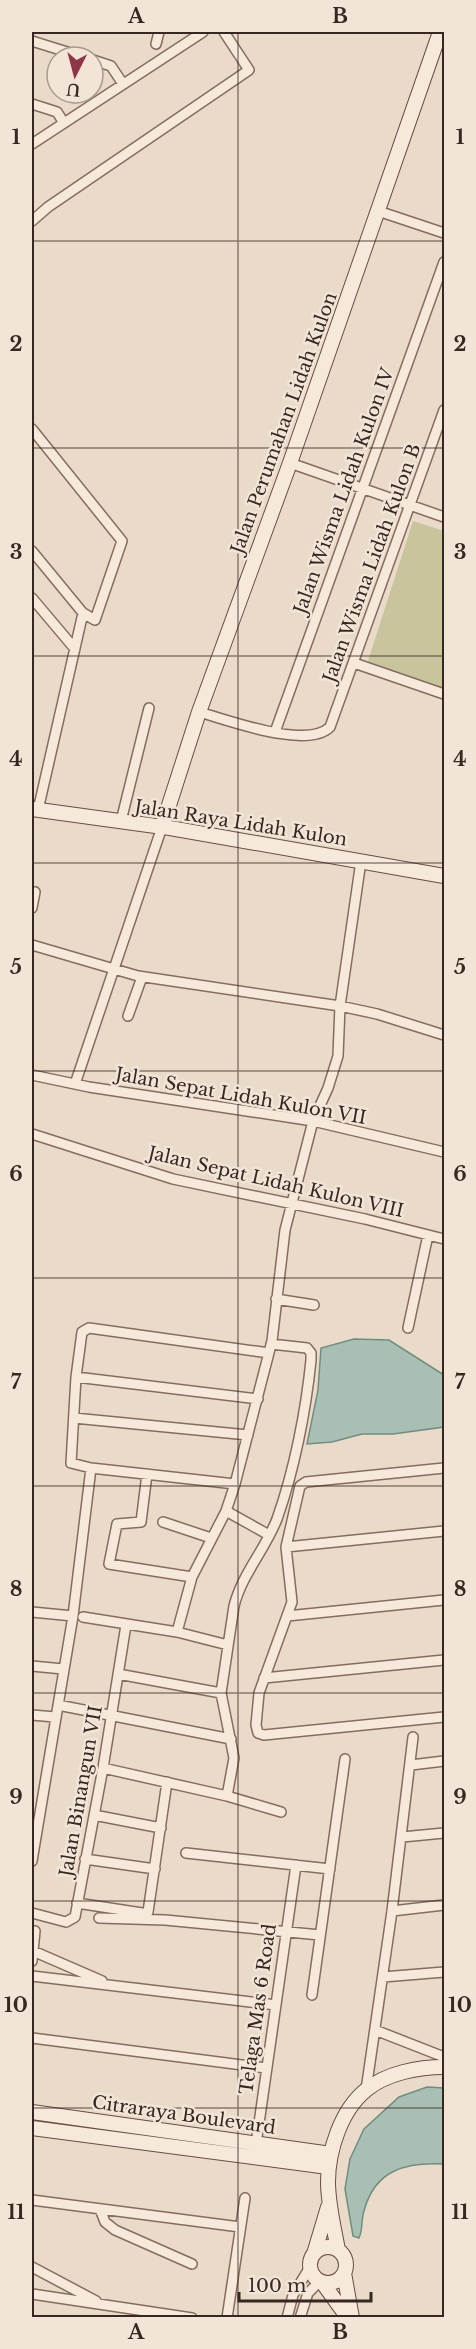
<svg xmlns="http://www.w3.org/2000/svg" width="476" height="2349" viewBox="0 0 476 2349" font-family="'Libre Baskerville',serif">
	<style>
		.green { fill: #c8c49e }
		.water { fill: #a9bfb4; stroke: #718d80; stroke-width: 1.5 }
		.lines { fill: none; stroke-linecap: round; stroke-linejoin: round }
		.street-casing { stroke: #856c5f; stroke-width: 12 }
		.secondary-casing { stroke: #674d42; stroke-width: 16 }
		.street { stroke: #f6e9dc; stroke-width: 9 }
		.secondary { stroke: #f6e9dc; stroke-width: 14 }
		.grid { fill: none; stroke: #372721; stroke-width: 1.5; stroke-opacity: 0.55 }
		.labels { text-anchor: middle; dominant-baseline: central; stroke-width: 5; stroke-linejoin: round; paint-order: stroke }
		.street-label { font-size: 18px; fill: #372721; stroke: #f2e5d8 }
		.neatline { fill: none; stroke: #372721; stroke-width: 2 }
		.grid-label { font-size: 20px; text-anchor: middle; font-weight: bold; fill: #372721 }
	</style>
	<rect width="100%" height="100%" fill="#eadac9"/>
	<path class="green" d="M413 521 444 531V689L367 664Z"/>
	<path class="water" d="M354 1339 389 1340 444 1375V1427L393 1434H362L332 1442 307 1444 318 1390 321 1348Z
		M427 2087 444 2088V2164C407 2162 375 2169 364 2211 361 2220 363 2229 359 2238L353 2236 345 2189 350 2159 364 2129 399 2097Z"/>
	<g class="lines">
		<defs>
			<path id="street" d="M32 41 83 57
				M156 44 159 32
				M93 60 111 66 123 84
				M32 104 57 112 64 123
				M32 144 203 32
				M378 211 444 233
				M32 221 48 207 249 70 224 32
				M32 429 122 541 95 620 83 613 32 551
				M290 463 444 517
				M32 598 75 649
				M354 663 444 694
				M199 712C228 720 307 750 330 727L444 410
				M275 732 444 262
				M38 810 83 613
				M121 821 149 708
				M32 908 35 892
				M32 945 138 976 340 1006 377 1014 444 1035
				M128 1016 142 977
				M32 1075 89 1087 313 1121 444 1152
				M75 1084 162 827
				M32 1134 173 1179 365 1219 444 1239
				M276 1299 314 1305
				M408 1328 428 1235
				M76 1377 258 1399
				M74 1418 248 1435
				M444 1468 306 1482 300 1486 286 1547 292 1602 259 1693 256 1725 258 1733 264 1735 444 1717
				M147 1474 141 1522 117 1524 109 1564 192 1577
				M235 1484 91 1468 71 1463 76 1377 82 1332 89 1328 269 1353
				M226 1511 269 1535
				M163 1522 211 1538
				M286 1547 444 1531
				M32 1612 73 1616
				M287 1616 444 1600
				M83 1617 177 1632 228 1645
				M177 1632 192 1577 226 1511 235 1484 272 1341 285 1230 313 1121 328 1088 338 1056 340 1006 361 861
				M32 1666 63 1669
				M118 1674 221 1693
				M264 1678 444 1660
				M58 1705 231 1739
				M32 1715 55 1717
				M411 1765 444 1761
				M103 1768 227 1796 281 1812
				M227 1796 234 1758 221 1693 234 1606C242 1574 265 1550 277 1519 294 1471 306 1411 311 1360V1353L307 1348 271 1344
				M94 1815 161 1828
				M402 1837 444 1833
				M186 1853 330 1869
				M85 1859 155 1869
				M32 1861 73 1616 91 1468
				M77 1903 142 1913 148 1912 167 1782
				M392 1911 444 1905
				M32 1913 66 1922 75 1917 103 1768 126 1625
				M99 1918 165 1920 320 1935
				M33 1951 102 1981
				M32 1961 35 1931
				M32 1976 276 2005
				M383 1977 444 1972
				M312 1995 345 1759
				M375 2030 444 2057
				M32 2038 266 2068
				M366 2090 392 1911 413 1737
				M254 2158 296 1865
				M32 2200 240 2227
				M100 2209 105 2222 115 2230 192 2264
				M32 2267 96 2301
				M32 2294 192 2318
				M227 2318 245 2198
				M287 2318 293 2295 310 2267
				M300 2318 308 2293 320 2281"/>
			<path id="secondary" d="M32 809 170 828 444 876
				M162 827 199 712 290 463 440 32
				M32 2112 331 2154
				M32 2128 328 2167
				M310 2265a18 18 0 1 1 36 0a18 18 0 1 1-36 0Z
				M338 2250C334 2228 328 2204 328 2182 328 2151 341 2110 366 2090 386 2073 419 2067 444 2067
				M314 2254 328 2207
				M344 2273 352 2318
				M322 2282 348 2318"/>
		</defs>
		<use href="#street" class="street-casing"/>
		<use href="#secondary" class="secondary-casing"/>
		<use href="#street" class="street"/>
		<use href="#secondary" class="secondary"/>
	</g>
	<path class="grid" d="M238 32V2318M32 241H444M32 448H444M32 656H444M32 863H444M32 1071H444M32 1278H444M32 1486H444M32 1693H444M32 1901H444M32 2108H444"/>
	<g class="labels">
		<g class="street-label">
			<text transform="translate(284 423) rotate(-70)">Jalan Perumahan Lidah Kulon</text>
			<text transform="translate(344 491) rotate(-70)">Jalan Wisma Lidah Kulon IV</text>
			<text transform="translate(372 563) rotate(-70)">Jalan Wisma Lidah Kulon B</text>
			<text transform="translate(241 823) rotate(9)">Jalan Raya Lidah Kulon</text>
			<text transform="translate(241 1096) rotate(10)">Jalan Sepat Lidah Kulon VII</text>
			<text transform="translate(276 1182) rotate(13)">Jalan Sepat Lidah Kulon VIII</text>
			<text transform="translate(81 1791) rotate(-80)">Jalan Binangun VII</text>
			<text transform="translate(258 2009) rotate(-82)">Telaga Mas 6 Road</text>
			<text transform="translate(184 2115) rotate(8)">Citraraya Boulevard</text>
		</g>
	</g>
	<rect width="476" height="2349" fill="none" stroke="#f2e5d8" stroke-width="66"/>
	<g transform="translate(75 75) rotate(186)"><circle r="28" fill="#f2e5d8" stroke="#a7998f" stroke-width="1.5"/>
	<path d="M0-4.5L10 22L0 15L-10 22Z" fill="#8e3548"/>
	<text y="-9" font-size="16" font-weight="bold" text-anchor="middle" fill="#372721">U</text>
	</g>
	<path d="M239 2292v9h132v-9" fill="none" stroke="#372721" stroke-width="3"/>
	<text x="248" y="2292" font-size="18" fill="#372721" stroke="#f2e5d8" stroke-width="4.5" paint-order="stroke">100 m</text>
	<rect x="33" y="33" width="410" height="2283" class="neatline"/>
	<g class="grid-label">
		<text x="136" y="23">A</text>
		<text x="340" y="23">B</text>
		<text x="16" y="144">1</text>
		<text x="460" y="144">1</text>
		<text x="16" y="351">2</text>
		<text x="460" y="351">2</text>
		<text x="16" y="559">3</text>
		<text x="460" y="559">3</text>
		<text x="16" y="766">4</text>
		<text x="460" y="766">4</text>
		<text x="16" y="974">5</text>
		<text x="460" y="974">5</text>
		<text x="16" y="1181">6</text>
		<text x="460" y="1181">6</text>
		<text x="16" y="1389">7</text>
		<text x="460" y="1389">7</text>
		<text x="16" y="1596">8</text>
		<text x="460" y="1596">8</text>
		<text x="16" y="1804">9</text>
		<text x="460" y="1804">9</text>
		<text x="16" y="2012">10</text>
		<text x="460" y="2012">10</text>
		<text x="16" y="2219">11</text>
		<text x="460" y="2219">11</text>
		<text x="136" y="2339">A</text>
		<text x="340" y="2339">B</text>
	</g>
</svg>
